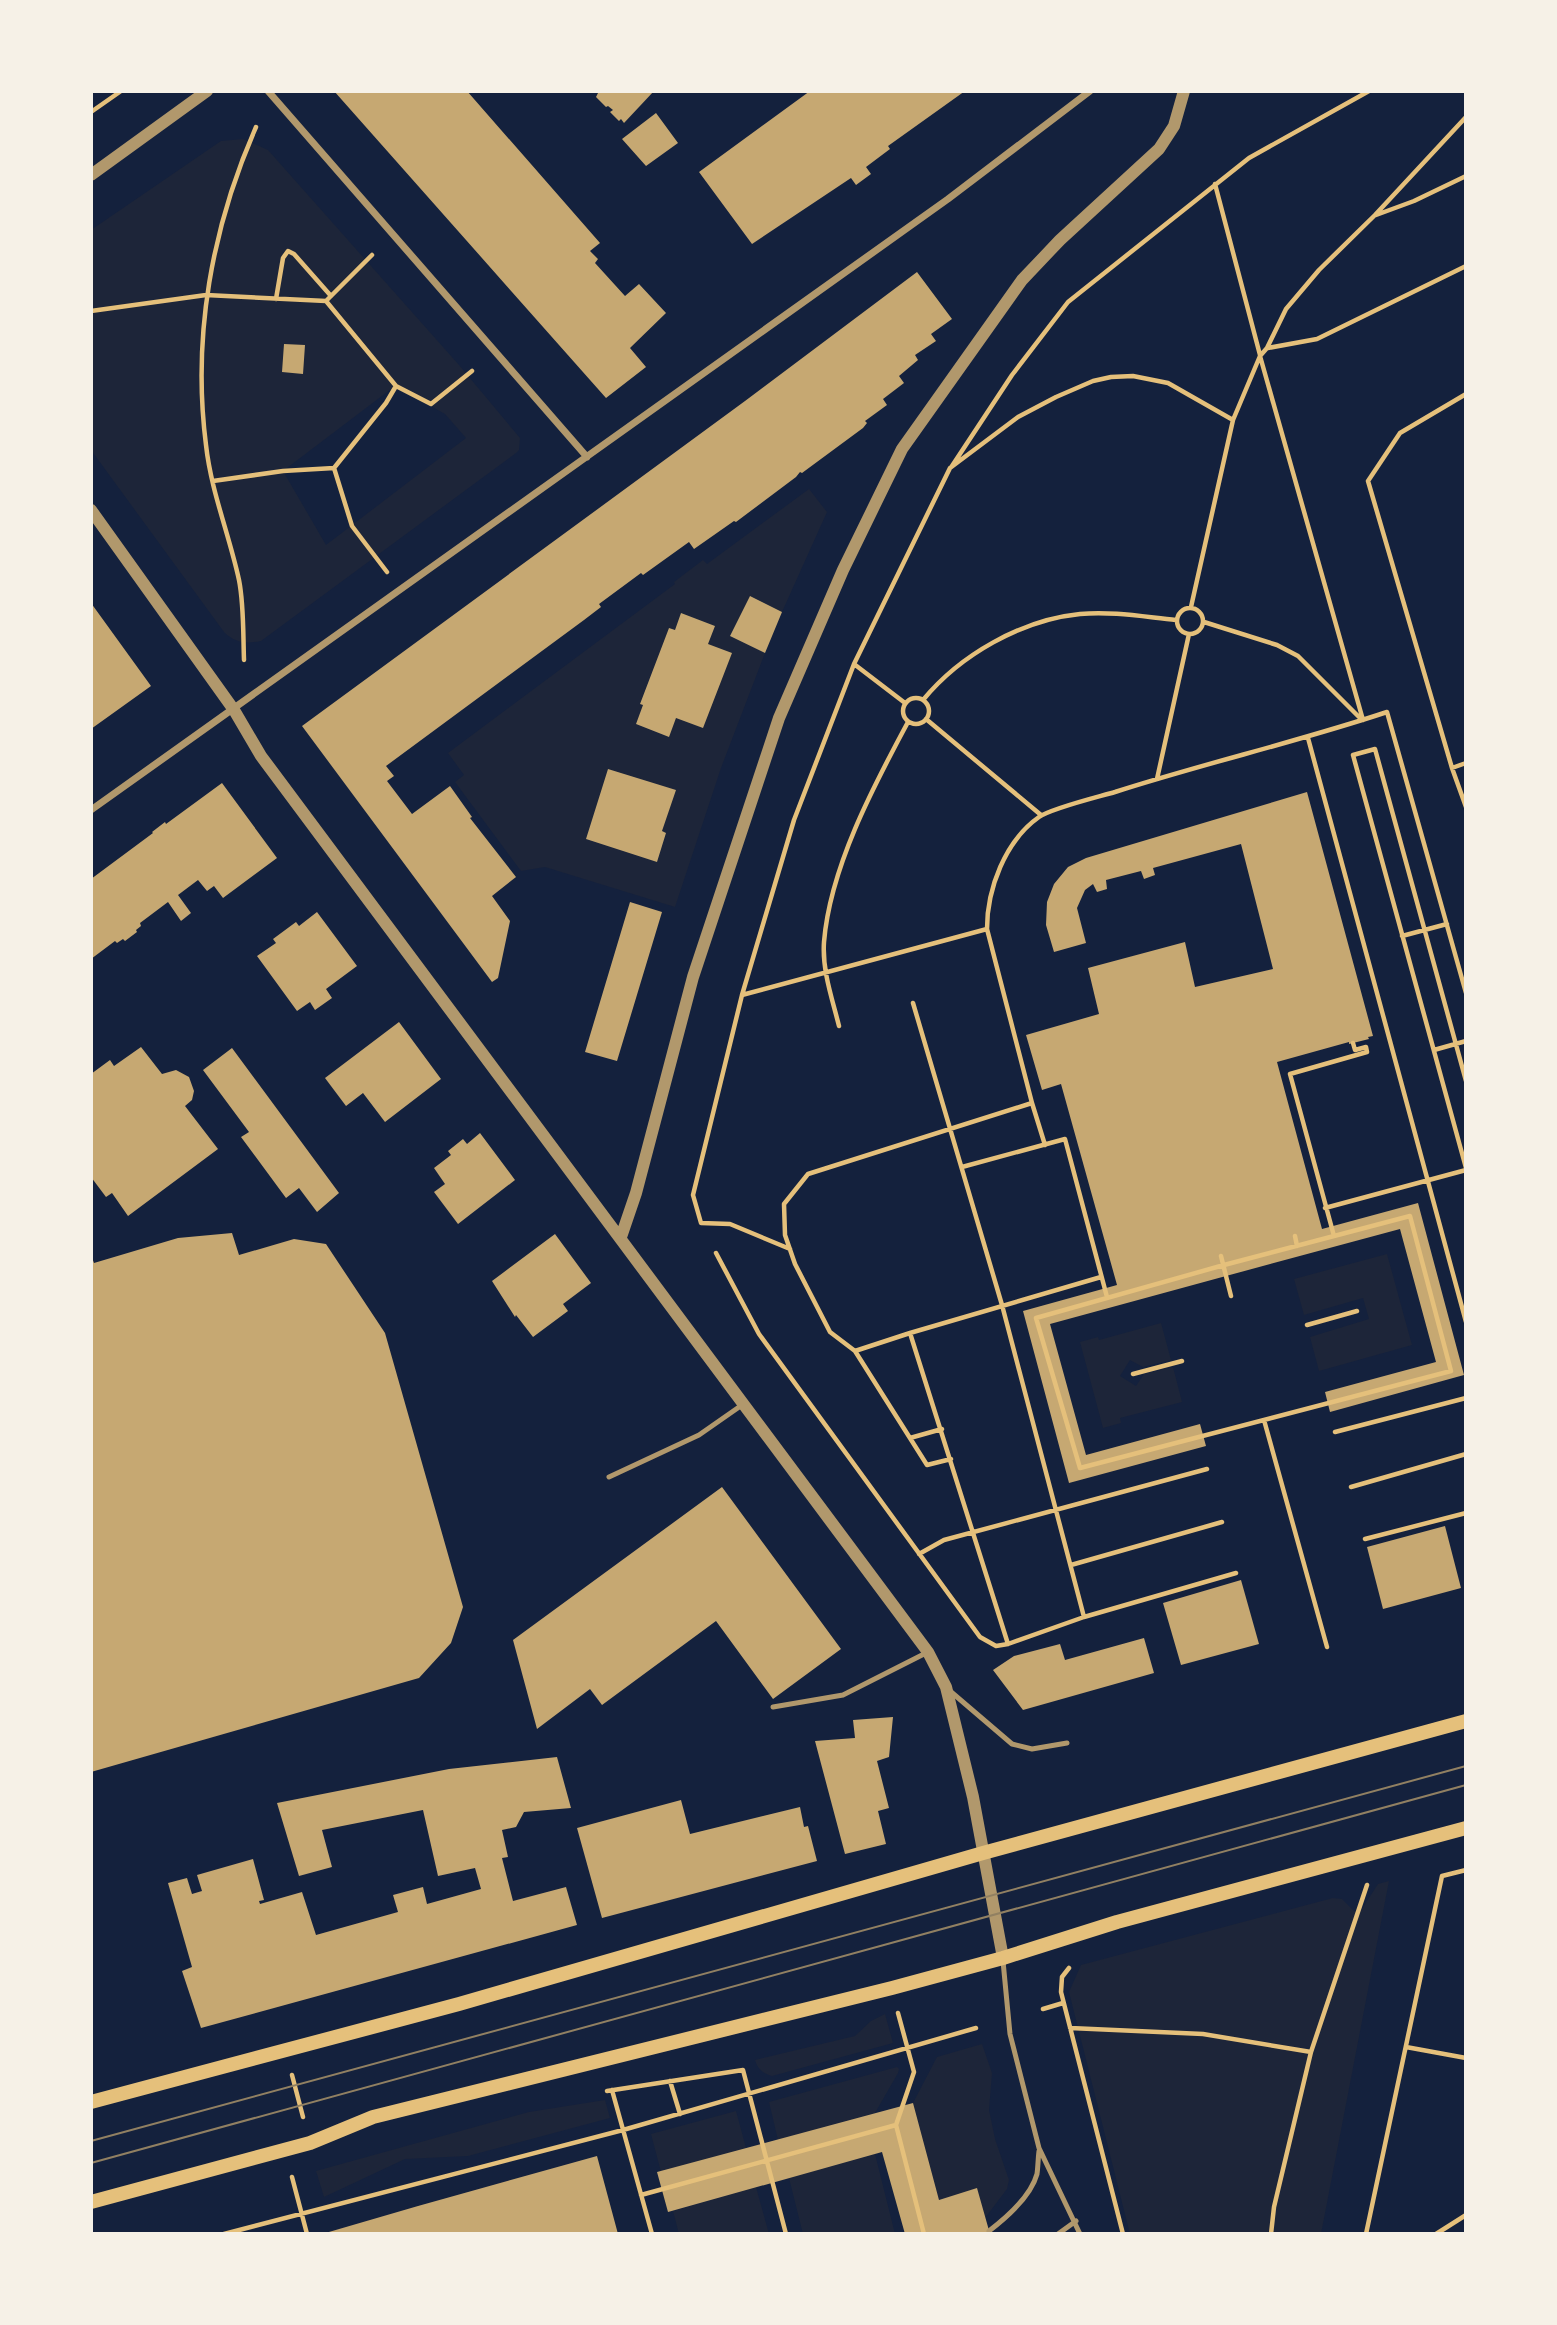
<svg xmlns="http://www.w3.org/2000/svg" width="1557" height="2325" viewBox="0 0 1557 2325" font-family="'DejaVu Sans',sans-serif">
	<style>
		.green { fill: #1d2539; fill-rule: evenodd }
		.building { fill: #c6a872 }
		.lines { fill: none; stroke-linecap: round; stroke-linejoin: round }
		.path { stroke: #e5c07b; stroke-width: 4.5 }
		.service { stroke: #b1986c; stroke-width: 5 }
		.minor { stroke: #b1986c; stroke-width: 7 }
		.tertiary { stroke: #b1986c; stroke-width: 12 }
		.secondary { stroke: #e5c07b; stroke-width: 14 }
		.tram { stroke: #918062; stroke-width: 2 }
	</style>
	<rect width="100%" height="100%" fill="#14213d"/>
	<path class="green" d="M243 139 268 150 459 365 520 438 519 450 516 453 261 641C246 644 235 643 224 632L91 450V230L221 141ZM395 386 445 414 466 438 326 545 283 471Z
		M809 489 827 512 782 612 750 596 730 635 765 653 721 768 675 907 545 867 521 871 455 782 464 775 448 753 675 584 674 582 703 560 707 564ZM681 613 715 626 668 737 636 724 643 705 640 703 669 629 675 630ZM608 769 675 790 662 831 666 834 657 862 586 839Z
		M1387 1254 1412 1345 1319 1371 1310 1337 1369 1319 1363 1298 1304 1315 1294 1279Z
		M1161 1323 1171 1360 1143 1367 1130 1360 1120 1376 1136 1386 1144 1374 1173 1367 1182 1402 1120 1418 1121 1423 1103 1428 1080 1342 1098 1337 1099 1340Z
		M1389 1881 1321 2234H1130L1069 1992 1081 1965 1333 1898 1342 1899 1354 1911 1360 1912 1378 1884Z
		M885 2014 893 2043 772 2076C763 2073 758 2070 755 2060L855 2036 871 2021Z
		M982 2044 992 2073 989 2110 995 2139 1009 2180 1007 2189 985 2218 977 2189 939 2200 913 2103 937 2057Z
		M897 2067 899 2069 898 2073 875 2113 778 2140 769 2102Z
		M605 2100 610 2118 468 2156 405 2159 324 2197 316 2171 529 2112Z
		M736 2111 746 2148 661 2172 651 2134Z
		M875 2154 895 2234H803L789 2178Z
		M756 2187 769 2234H679L673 2211Z"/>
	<path class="building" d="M334 91H467L600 243 590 251 598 259 595 263 625 296 639 284 666 313 630 348 646 367 606 398Z
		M599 91H654L624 123 621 119 619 121 610 112 613 110 608 106 606 107 596 97Z
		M810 91H965L888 146 890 149 866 167 871 174 856 185 851 178 752 244 699 172Z
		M656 113 678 143 646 166 622 139Z
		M917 272 952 319 931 334 936 341 915 355 918 360 899 376 904 383 883 399 887 405 865 421 867 423 863 428 802 473 800 472 796 477 736 522 734 521 694 549 689 542 643 575 641 573 599 604 601 607 584 620 386 766 394 776 387 781 412 814 450 786 472 817 470 818 516 877 492 896 510 921 498 978 492 982 302 726 745 401Z
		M284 344 305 345 303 374 282 372Z
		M750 596 782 612 765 653 730 636Z
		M91 603 151 686 91 729Z
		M681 613 715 626 708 644 732 653 703 728 676 718 669 737 636 724 643 705 640 704 669 628 675 630Z
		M608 769 676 790 662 831 666 833 657 862 586 839Z
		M222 783 277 858 223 898 214 886 207 891 198 880 178 895 191 913 181 921 168 902 140 923 141 926 136 930 137 932 125 941 123 939 117 943 115 941 91 959V879L153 833 152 832 165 822 166 824Z
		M1307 792 1373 1036 1368 1037 1369 1039 1349 1044V1042L1277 1062 1322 1229 1418 1203 1464 1375 1330 1412 1325 1392 1436 1362 1400 1229 1226 1276 1050 1324 1086 1455 1200 1424 1206 1446 1069 1483 1023 1311 1117 1285 1061 1084 1042 1090 1026 1035 1099 1014 1088 968 1185 942 1195 987 1273 969 1241 844 1153 868 1155 875 1144 879 1141 871 1106 880 1107 889 1097 892 1093 884 1085 890 1077 908 1086 943 1054 952 1046 925 1047 902 1054 884 1068 867 1086 858Z
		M630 902 662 912 617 1061 585 1052Z
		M317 912 357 966 326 989 332 998 315 1010 310 1002 297 1011 257 956 276 943 273 939 296 922 299 926Z
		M399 1022 441 1079 385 1122 363 1093 346 1106 325 1078Z
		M141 1047 162 1074 176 1070 189 1077 194 1091 192 1100 185 1106 218 1149 128 1216 112 1193 106 1197 91 1177V1074L110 1060 114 1066Z
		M232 1048 339 1193 317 1212 299 1188 286 1198 241 1137 249 1132 203 1070Z
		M480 1133 515 1180 458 1224 434 1192 445 1184 434 1168 451 1155 448 1151 463 1139 467 1144Z
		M232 1233 239 1255 294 1239 326 1244 385 1333 463 1607 451 1643 419 1678 91 1772V1255L94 1263 178 1238Z
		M555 1234 591 1283 563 1304 568 1311 533 1337 516 1315 515 1317 492 1281Z
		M722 1487 841 1649 773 1699 716 1621 602 1705 590 1689 537 1729 513 1640Z
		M1445 1526 1461 1588 1383 1609 1367 1547Z
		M1241 1580 1259 1644 1181 1665 1163 1603Z
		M1144 1638 1154 1673 1023 1710 993 1670 1014 1656 1060 1644 1065 1660Z
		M893 1717 889 1757 877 1761 889 1808 878 1811 886 1844 845 1854 815 1741 855 1738 853 1720Z
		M557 1757 571 1808 524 1812 516 1827 502 1830 508 1857 502 1858 513 1901 566 1887 577 1925 201 2028 182 1971 192 1967 168 1883 187 1878 192 1894 202 1891 197 1875 253 1859 264 1900 259 1901 260 1904 302 1892 316 1935 398 1912 393 1895 423 1887 427 1904 481 1889 475 1868 438 1876 423 1810 322 1830 332 1867 299 1876 277 1803 449 1769Z
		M681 1800 690 1834 800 1807 804 1827 808 1826 817 1861 602 1918 577 1828Z
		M913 2103 939 2200 977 2188 990 2234H905L882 2152 668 2212 657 2172Z
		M597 2156 618 2234H322L418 2206Z"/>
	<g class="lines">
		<path class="path" d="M91 112 121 91
			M1215 184 1260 355
			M1376 215 1414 201 1466 176
			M276 299 283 258 288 251 294 254 331 296
			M326 301 396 386 431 404 472 371
			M91 311 206 295 326 301 372 255
			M1268 348 1317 339 1466 266
			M1260 356 1267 348 1286 309 1319 270 1375 215 1466 117
			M1466 394 1400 433 1368 481 1452 768 1466 807
			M952 466 1012 375 1068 302 1249 158 1369 91
			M334 468 352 526 387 572
			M213 481 283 471 334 468 386 403 396 386
			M1191 607 1233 420
			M1177 621a13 13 0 1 1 26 0a13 13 0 1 1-26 0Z
			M1204 622 1277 645 1298 656 1362 720
			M244 660C243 634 244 605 239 580 229 534 211 491 206 445 192 336 212 227 256 127
			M854 664 905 703
			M903 711a13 13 0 1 1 26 0a13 13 0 1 1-26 0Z
			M923 700C960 655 1021 620 1080 614 1112 611 1145 617 1176 620
			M926 719 1041 815
			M1308 738 1466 1322
			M1452 768 1466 763
			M1157 779 1189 634
			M1402 936 1447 924
			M742 995 987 929
			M913 1003 1002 1305 1084 1617
			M839 1026C832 998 822 970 824 942 830 868 873 787 908 722
			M1434 1050 1466 1041
			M1466 1081 1375 749 1353 755 1466 1168
			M1032 1103 987 929C987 889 1005 841 1039 817 1052 808 1098 797 1115 792 1205 763 1297 742 1387 712L1466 993
			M1045 1145 1032 1103 808 1174 784 1204 785 1235 795 1264 830 1332 855 1351 910 1333 1101 1277
			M962 1167 1065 1139 1107 1297
			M1325 1208 1466 1170
			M1410 1216 1451 1371 1080 1468 1036 1318 1224 1265Z
			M1295 1236 1297 1246
			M1334 1236 1290 1074 1367 1052 1366 1047 1355 1050 1353 1043
			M790 1249 730 1224 701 1223 693 1195 742 995 794 820 854 664 950 468 1018 417 1056 397 1093 381 1111 377 1133 376 1168 383 1233 420 1260 356 1363 720
			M716 1253 759 1334 980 1637 996 1646 1008 1644 1084 1617 1236 1573
			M1221 1256 1231 1296
			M1307 1325 1357 1311
			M910 1333 1008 1644
			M855 1351 927 1465 951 1459
			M1133 1374 1182 1361
			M1264 1420 1327 1647
			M1335 1432 1466 1398
			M910 1438 942 1429
			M1351 1487 1466 1454
			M1365 1539 1466 1513
			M919 1554 944 1540 1207 1469
			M1071 1565 1222 1522
			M1069 1968 1062 1977 1061 1992 1123 2234
			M1043 2009 1063 2003
			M898 2013 914 2072 896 2125 924 2234
			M1070 2028 1203 2034 1311 2052
			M1406 2047 1466 2058
			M292 2075 303 2117
			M670 2081 680 2114
			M612 2090 652 2234
			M607 2091 743 2070 786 2234
			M292 2177 307 2234
			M641 2195 896 2125
			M224 2234 623 2130 976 2028
			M1271 2234 1274 2207 1311 2052 1367 1885
			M1366 2234 1442 1876 1466 1870
			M1436 2234 1466 2215"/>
		<path class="service" d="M609 1477 699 1435 742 1405
			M950 1691 1012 1744 1032 1749 1067 1743
			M773 1707 843 1695 928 1652
			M1003 1961 1010 2034 1039 2148 1080 2234
			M989 2231C1006 2218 1031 2196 1037 2174 1038 2167 1038 2159 1039 2151
			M1058 2234 1076 2221"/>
		<path class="minor" d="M268 91 587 457
			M91 810 948 199 1090 91"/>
		<path class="tertiary" d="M91 175 207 91
			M91 510 234 710 261 756 928 1652 946 1687 973 1797 1003 1958
			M621 1237 636 1193 693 977 779 718 843 570 902 449 1022 280 1060 240 1159 149 1174 126 1184 91"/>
		<path class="secondary" d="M91 2102 459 2004 983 1853 1466 1721
			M91 2202 310 2143 373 2117 892 1988 1003 1958 1117 1922 1466 1828"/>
		<path class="tram" d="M91 2141 1466 1766
			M91 2163 1466 1785"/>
	</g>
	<rect width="1557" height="2325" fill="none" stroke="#f6f1e7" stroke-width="186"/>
</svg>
